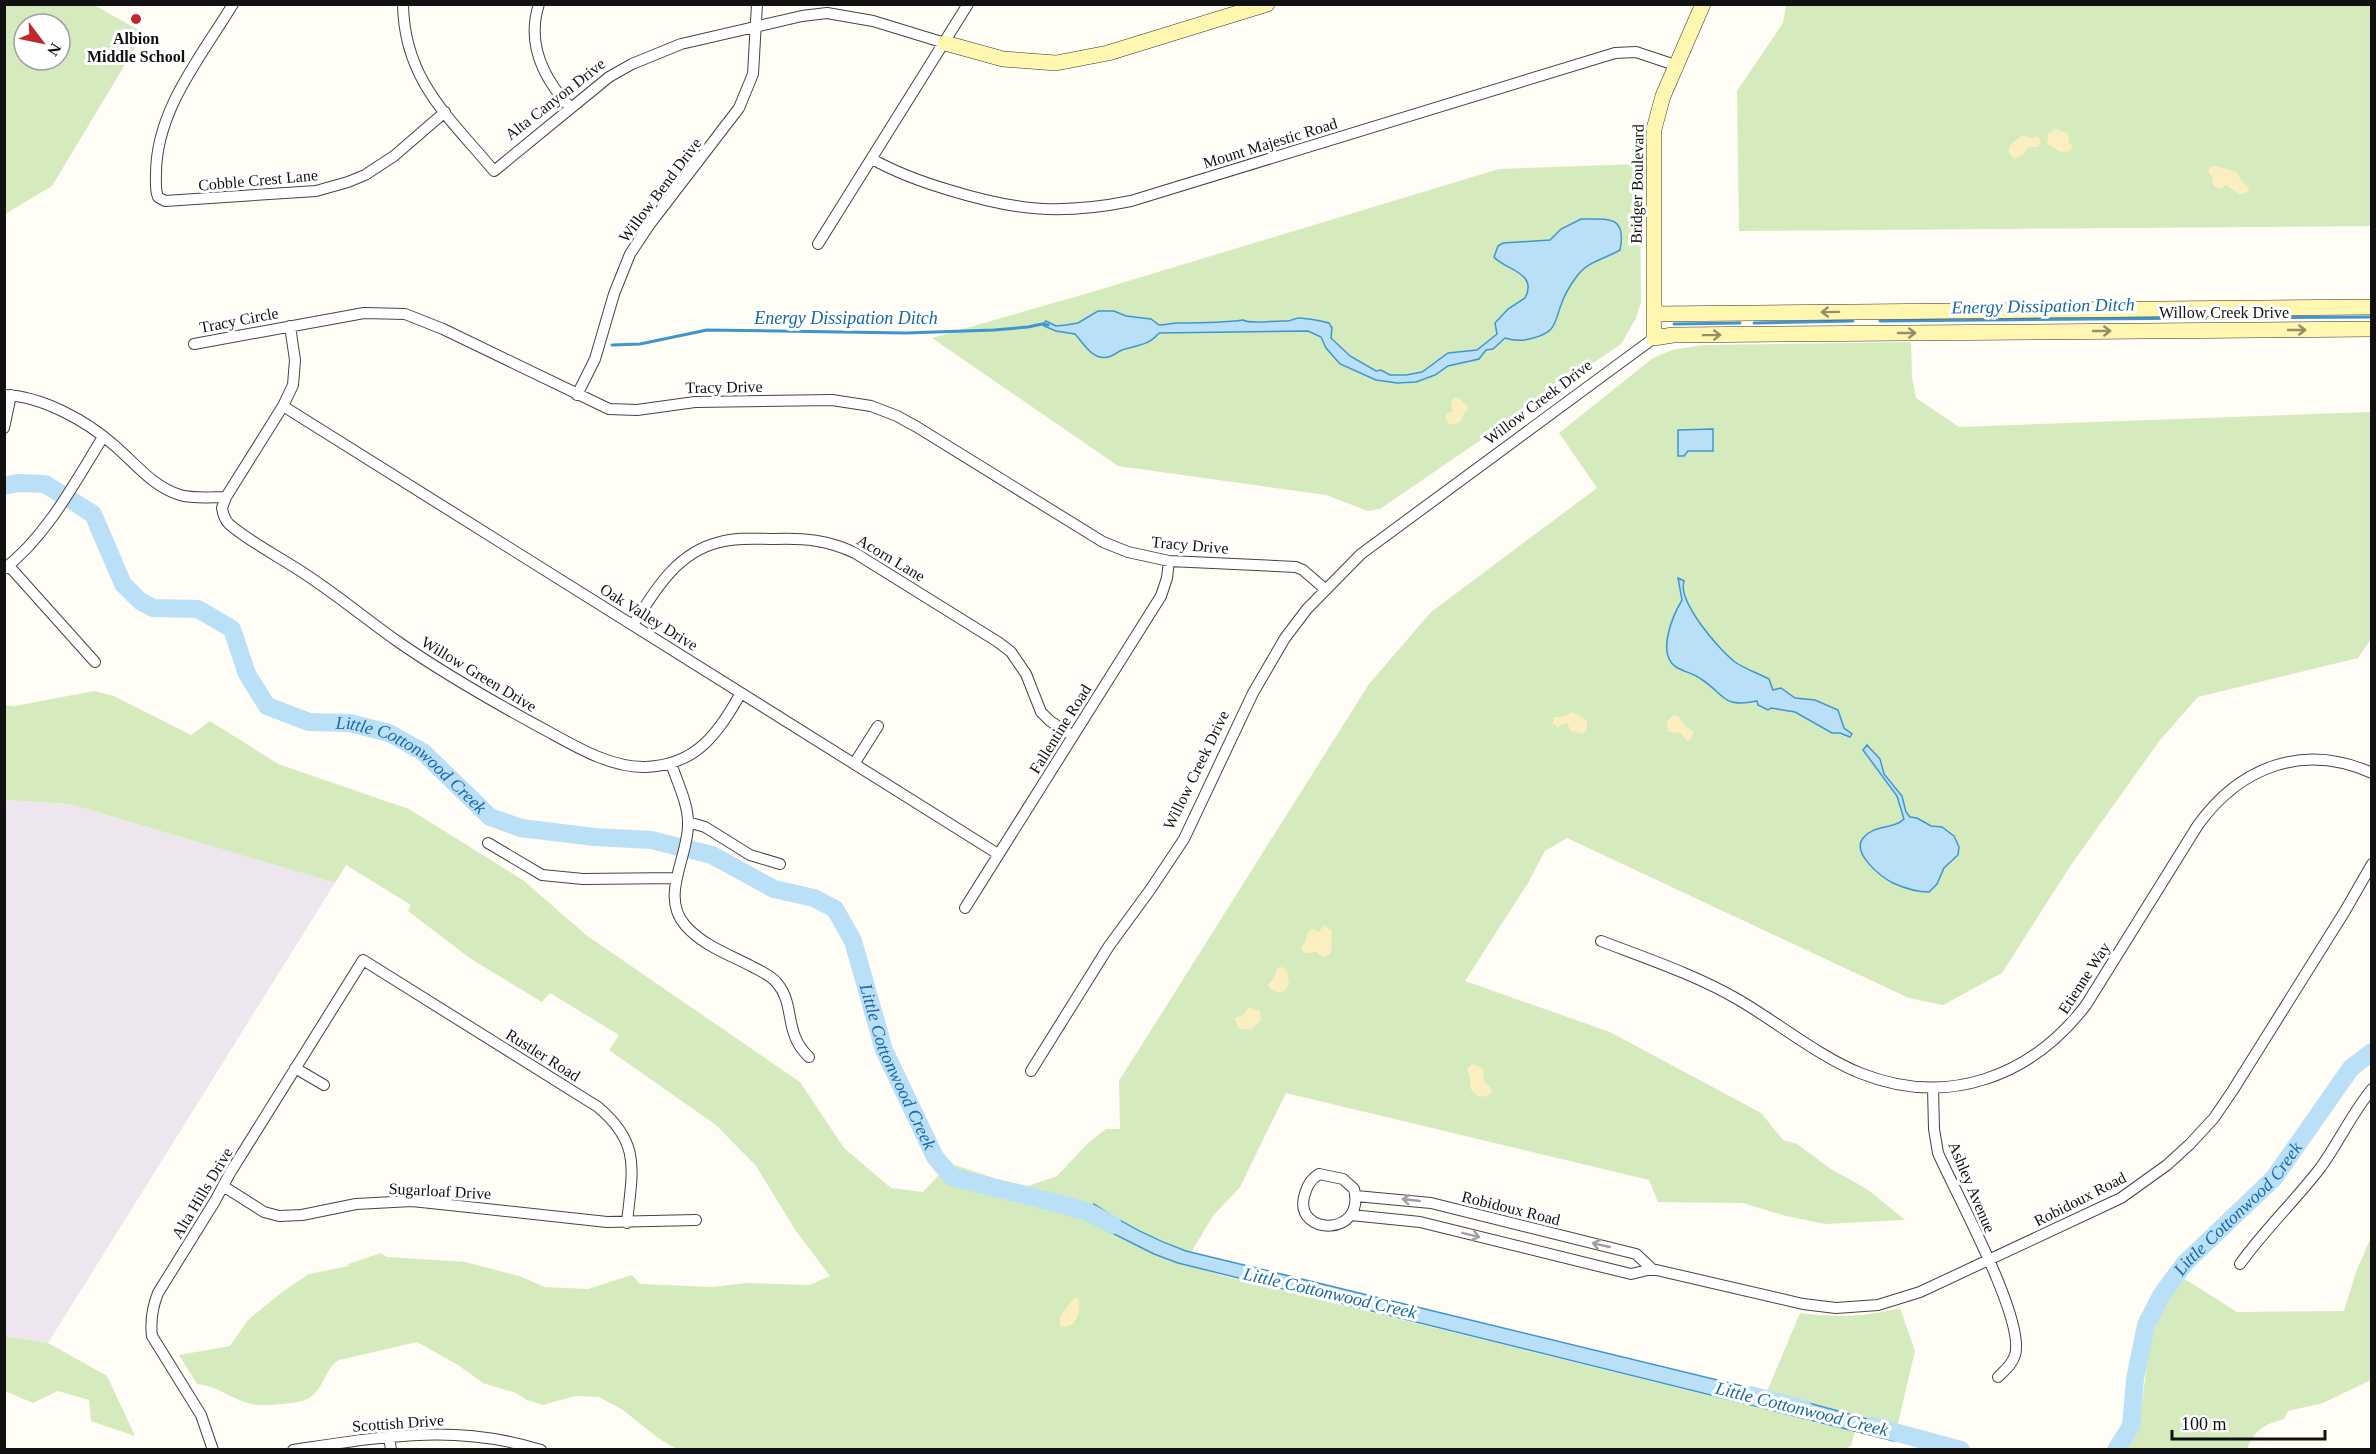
<svg xmlns="http://www.w3.org/2000/svg" width="2376" height="1454" viewBox="0 0 2376 1454" font-family="Georgia,serif">
	<style>
		.industrial { fill: #eee6ef }
		.green { fill: #d5ebbd; fill-rule: evenodd }
		.sand { fill: #fbeec1 }
		.water { fill: #b9e0f7; stroke: #3f96cf; stroke-width: 1.5 }
		.lines { fill: none; stroke-linecap: round; stroke-linejoin: round }
		.stream { stroke: #3f96cf; stroke-width: 3 }
		.river { stroke: #b9e0f7; stroke-width: 18 }
		.street-casing { stroke: #444; stroke-width: 12 }
		.secondary-casing { stroke: #333; stroke-width: 16 }
		.street { stroke: #fff; stroke-width: 10 }
		.secondary { stroke: #fff6b0; stroke-width: 15 }
		.oneway { stroke: #948f68 }
		.oneway2 { stroke: #a0a0a0 }
		.poi-dot { fill: #c4262e; stroke: #fff; stroke-width: 2 }
		.labels { text-anchor: middle; dominant-baseline: central; stroke-width: 6; stroke-linejoin: round; paint-order: stroke }
		.poi-label { font-size: 16px; font-weight: bold; fill: #111; stroke: #fff }
		.street-label { font-size: 16px; fill: #111; stroke: #fff }
		.water-label { font-size: 18px; font-style: italic; fill: #1768a6; stroke: #fff }
	</style>
	<rect width="100%" height="100%" fill="#fffdf5"/>
	<path class="industrial" d="M4 800 70 804 335 883 48 1343 5 1336Z"/>
	<path class="green" d="M5 4 94 5 144 33 52 186 5 214ZM24 24H60V60H24Z
		M1786 5H2371V226L1739 231 1737 91 1783 23Z
		M1640 164 1641 303 1636 318 1621 344 1380 509 1368 511 1326 495 1118 466 932 338 1092 292 1499 169Z
		M1911 342 1912 378 1916 398 1959 427 2371 412V639L2358 658 2198 697 2160 740 2071 865 2002 973 1943 1005 1909 998 1567 838 1545 851 1528 883 1465 981 1610 1032 1761 1113 1783 1140 1797 1144 1831 1169 1867 1189 1905 1220 1825 1224 1786 1216 1743 1203 1658 1202 1649 1180 1286 1093 1240 1187 1213 1216 1184 1264 1224 1276 1760 1408 1800 1313C1839 1318 1862 1317 1900 1308L1915 1351 1897 1427 1859 1416 1851 1446 1846 1449H677L658 1438 623 1410 599 1397 575 1396 543 1405 527 1400 516 1393 483 1383 458 1365 417 1342 339 1360C324 1369 325 1388 309 1398 300 1403 291 1403 282 1404 274 1404 266 1406 258 1405 236 1403 219 1386 197 1384L179 1355 230 1346 248 1320 282 1292 309 1274 349 1266 348 1264 381 1253 387 1257 465 1262 519 1276 545 1287 588 1289 632 1275 640 1284 712 1287 747 1283 810 1285 830 1276 796 1231 756 1166 716 1125 609 1050 619 1035 550 993 542 1002 471 959 408 911 411 905 346 865 335 883 70 804 5 800 4 705 15 706 94 691 114 696 191 735 210 721 278 764 409 809 523 880 586 935 800 1082 844 1148 891 1188 923 1192 938 1176 955 1165 997 1179 1028 1186 1057 1176 1088 1143 1106 1129H1120L1119 1081 1369 684 1431 612 1597 488 1559 433 1653 358 1672 350 1702 345Z
		M2371 1237V1380L2323 1403 2288 1411 2284 1419C2265 1424 2254 1430 2247 1449H2124L2133 1440 2141 1412 2153 1315 2166 1292 2180 1276 2237 1312 2344 1311 2356 1272Z
		M4 1336 48 1343 107 1376 135 1436 91 1421 89 1400 58 1391 33 1403 5 1391Z"/>
	<path class="sand" d="M2055 129 2068 133 2069 143 2073 146 2070 151 2060 152 2047 144 2048 134Z
		M2022 135 2031 138 2038 136 2041 142 2038 147H2029L2023 155 2015 159 2009 154V146Z
		M2215 166 2237 172 2242 182 2248 186 2249 191 2240 195 2226 185 2221 188H2217L2212 184 2213 178 2208 172 2210 167Z
		M1454 397 1459 398 1469 408 1464 413 1462 420 1454 425 1448 423 1445 417 1447 414 1453 411 1451 402Z
		M1573 712 1587 721V729L1583 734 1571 731 1567 723 1558 727 1553 724 1554 717H1562Z
		M1674 715 1679 717 1685 726 1694 732 1691 739 1687 741 1681 733 1668 732 1667 721Z
		M1324 925 1332 931 1331 953 1324 957 1316 952 1304 953 1301 948 1306 941 1307 933 1312 929 1319 932Z
		M1283 967 1287 971 1289 984 1285 991 1279 993 1270 989 1268 984 1274 978 1277 968Z
		M1249 1007 1260 1011 1261 1020 1251 1030 1238 1028 1235 1018 1243 1015Z
		M1472 1064 1483 1068 1484 1081 1492 1089 1491 1093 1487 1096 1479 1097 1470 1088V1077L1467 1069Z
		M1075 1297 1079 1299C1080 1314 1077 1329 1060 1326V1316Z"/>
	<path class="water" d="M1581 219C1608 219 1627 215 1620 250 1605 259 1588 261 1577 276 1571 284 1564 296 1561 305 1554 324 1556 332 1533 338 1524 341 1514 341 1505 338L1493 349 1486 350 1479 359 1448 366 1435 375 1416 382 1397 383 1376 380 1340 364 1326 348 1321 337 1308 331 1159 333C1149 345 1139 345 1125 349 1119 350 1115 356 1108 357 1093 361 1084 344 1075 334L1056 331 1044 326V323L1046 321 1056 326 1066 325 1078 323 1098 311H1114L1126 316 1151 319 1159 325C1166 325 1171 323 1178 323 1200 323 1222 323 1243 320 1251 325 1275 320 1287 321 1292 321 1296 317 1301 318 1310 319 1320 320 1329 323L1332 328 1331 338 1350 356 1376 371 1381 370 1390 375H1406L1422 372 1448 353 1477 350 1497 334 1495 323 1508 309 1525 298C1539 272 1503 269 1494 257L1498 246 1503 243 1550 240 1561 229Z
		M1713 429V451H1688L1684 456H1678V430Z
		M1678 578 1684 581C1677 601 1719 650 1735 662 1745 669 1758 673 1769 679L1773 690 1781 688 1795 698 1815 700 1838 710 1844 728 1852 734 1850 737 1840 733H1832L1795 712 1771 708 1768 710 1758 705 1757 701C1721 708 1726 695 1701 679 1693 673 1684 672 1676 667 1656 654 1673 615 1682 600Z
		M1867 745 1880 759 1884 774 1902 796 1906 812 1910 817 1917 818 1931 826 1942 827 1954 836 1959 847 1958 855 1944 868 1937 884 1929 892C1916 892 1904 888 1893 883 1881 877 1851 853 1863 838 1874 824 1893 830 1904 819L1897 796 1863 750Z
		M1094 1204C1123 1224 1153 1239 1186 1251L1775 1394 1767 1409 1178 1263 1154 1254 1088 1221Z
		M1783 1396 1897 1427 1894 1441 1775 1411Z"/>
	<g class="lines">
		<path class="stream" d="M2234 318 2372 317
			M1880 321 2206 318
			M1754 323 1853 321
			M1674 324 1740 323
			M612 345 640 344 707 330 906 333 994 330 1028 327 1042 324 1048 325"/>
		<g class="river">
			<path id="s1" d="M4 486 18 483 45 484 93 514 123 584 140 601 153 608 198 609 232 629 247 674 267 706 309 722 350 723 389 733 423 752 490 817 521 828 594 837 651 840 712 855 774 889 814 898 835 909 853 941 884 1050 935 1157 952 1177 1060 1204 1088 1212 1113 1225"/>
			<path d="M1750 1395 1804 1409"/>
			<path d="M1872 1426 1961 1450"/>
			<path id="s2" d="M2116 1450 2131 1426 2135 1379 2146 1325 2162 1294 2185 1263 2274 1178 2351 1068 2372 1052"/>
		</g>
		<defs>
			<path id="street" d="M233 4C201 57 156 110 156 174 156 182 155 190 158 197L165 201 316 191 348 182 365 175 394 156 445 112
				M403 4C404 80 449 117 494 171L609 77 632 64 681 44 802 16 827 13 873 21 945 43
				M539 4C526 44 544 79 570 107
				M872 159C897 173 922 182 949 190 1017 211 1061 215 1131 201L1615 53 1636 52 1675 65
				M818 244 968 4
				M290 326 295 360 293 385 283 406 226 497 222 508C223 514 225 520 229 524 248 541 283 559 305 574 337 595 366 619 397 641 446 675 497 704 549 732 578 748 612 768 646 767 697 765 718 733 741 693
				M194 344 364 313 405 314 443 329 609 409 637 410 695 402 832 400 871 406 897 416 917 427 1103 542 1128 552 1169 561 1296 567 1303 570 1325 589
				M4 395C42 396 87 421 115 446 136 464 153 487 180 495 194 499 212 497 226 497
				M577 395 595 359 614 294 630 254 650 224 739 108 753 74 757 4
				M283 406 998 854
				M4 428 11 395
				M9 566 95 662
				M4 569C47 536 75 482 103 437
				M633 625C655 590 677 552 720 542 737 537 757 539 775 539 804 538 828 540 855 553L998 642 1011 652 1026 674 1041 712 1050 721 1073 736
				M671 763C677 782 689 805 688 825 688 857 660 896 685 925 702 945 728 954 751 966 760 971 771 975 777 983 796 1005 783 1033 809 1057
				M854 764 878 726
				M688 822 705 827 750 855 780 864
				M488 843 542 875 583 879 677 878
				M965 908 1161 596 1167 578 1169 561
				M1601 941C1648 959 1696 975 1739 1000 1778 1023 1820 1057 1860 1073 1947 1108 2031 1077 2086 1005L2198 825C2240 767 2303 742 2372 773
				M295 1068 324 1085
				M1031 1071 1109 946 1150 890 1184 839 1253 693 1285 638 1307 609 1361 554 1654 338
				M1933 1088 1934 1129 1938 1153C1955 1192 2026 1320 2015 1355 2012 1365 2004 1371 1998 1377
				M1319 1174 1343 1179 1354 1189C1366 1237 1295 1236 1304 1197 1307 1186 1310 1180 1319 1174Z
				M223 1186 264 1212 279 1216 302 1215 356 1204 412 1201 607 1222 696 1220
				M1356 1196 1431 1203 1636 1254 1652 1269
				M1351 1215 1420 1222 1631 1274 1652 1269 1803 1304 1836 1308 1878 1305 1920 1292 2121 1198 2167 1165 2190 1144 2214 1118 2233 1090 2345 911 2372 864
				M2240 1264C2265 1229 2295 1201 2321 1167 2339 1142 2352 1113 2372 1089
				M389 1436 391 1450
				M213 1450 201 1415 152 1336C150 1320 152 1308 158 1293L215 1201 230 1173 363 960 598 1107C642 1144 632 1171 627 1223
				M293 1450C381 1437 454 1423 541 1450"/>
			<path id="secondary" d="M1703 4 1663 96 1654 129V338L1673 335 2372 329
				M945 43 1003 59 1056 63 1108 53 1267 4
				M1654 314 2372 307"/>
		</defs>
		<use href="#street" class="street-casing"/>
		<use href="#secondary" class="secondary-casing"/>
		<use href="#street" class="street"/>
		<use href="#secondary" class="secondary"/>
	</g>
	<defs><path id="oneway-shaft" d="M-6 0H5M1.5-3L5.5 0L1.5 3" fill="none" stroke-width="1.6" stroke-linecap="round" stroke-linejoin="round" transform="scale(1.5)"/></defs>
	<g class="oneway">
		<use href="#oneway-shaft" transform="translate(1830 312) rotate(179)"/>
		<use href="#oneway-shaft" transform="translate(2297 330)"/>
		<use href="#oneway-shaft" transform="translate(2102 331)"/>
		<use href="#oneway-shaft" transform="translate(1907 333)"/>
		<use href="#oneway-shaft" transform="translate(1712 335) rotate(-1)"/>
	</g>
	<g class="oneway2">
		<use href="#oneway-shaft" transform="translate(1411 1200) rotate(-174)"/>
		<use href="#oneway-shaft" transform="translate(1471 1235) rotate(14)"/>
		<use href="#oneway-shaft" transform="translate(1601 1245) rotate(-167)"/>
	</g>
	<circle class="poi-dot" cx="136" cy="19" r="6"/>
	<g class="labels">
		<g class="poi-label">
			<text x="136" y="38">Albion<tspan x="136" dy="18">Middle School</tspan></text>
		</g>
		<g class="street-label">
			<text transform="translate(555 99) rotate(-38)">Alta Canyon Drive</text>
			<text transform="translate(1270 143) rotate(-17)">Mount Majestic Road</text>
			<text transform="translate(258 180) rotate(-5)">Cobble Crest Lane</text>
			<text transform="translate(1637 184) rotate(-89)">Bridger Boulevard</text>
			<text transform="translate(660 190) rotate(-53)">Willow Bend Drive</text>
			<text x="2224" y="312">Willow Creek Drive</text>
			<text transform="translate(239 320) rotate(-11)">Tracy Circle</text>
			<text transform="translate(724 387) rotate(-1)">Tracy Drive</text>
			<text transform="translate(1538 402) rotate(-37)">Willow Creek Drive</text>
			<text transform="translate(1190 545) rotate(5)">Tracy Drive</text>
			<text transform="translate(891 558) rotate(31)">Acorn Lane</text>
			<text transform="translate(649 617) rotate(32)">Oak Valley Drive</text>
			<text transform="translate(479 674) rotate(31)">Willow Green Drive</text>
			<text transform="translate(1060 729) rotate(-58)">Fallentine Road</text>
			<text transform="translate(1196 770) rotate(-64)">Willow Creek Drive</text>
			<text transform="translate(2084 978) rotate(-57)">Etienne Way</text>
			<text transform="translate(543 1055) rotate(32)">Rustler Road</text>
			<text transform="translate(1972 1187) rotate(67)">Ashley Avenue</text>
			<text transform="translate(440 1191) rotate(3)">Sugarloaf Drive</text>
			<text transform="translate(202 1193) rotate(-59)">Alta Hills Drive</text>
			<text transform="translate(2080 1199) rotate(-27)">Robidoux Road</text>
			<text transform="translate(1511 1208) rotate(14)">Robidoux Road</text>
			<text transform="translate(398 1423) rotate(-4)">Scottish Drive</text>
		</g>
		<g class="water-label">
			<text transform="translate(2043 306) rotate(-1)">Energy Dissipation Ditch</text>
			<text x="846" y="318">Energy Dissipation Ditch</text>
			<text stroke="none"><textPath href="#s1" startOffset="543">Little Cottonwood Creek</textPath></text>
			<text stroke="none"><textPath href="#s1" startOffset="1173">Little Cottonwood Creek</textPath></text>
			<text stroke="none"><textPath href="#s2" startOffset="280">Little Cottonwood Creek</textPath></text>
			<text transform="translate(1330 1293) rotate(13)">Little Cottonwood Creek</text>
			<text transform="translate(1802 1409) rotate(14)">Little Cottonwood Creek</text>
		</g>
	</g>
	<rect width="2376" height="1454" fill="none" stroke="#111111" stroke-width="12"/>
	<g transform="translate(42 42) rotate(122)"><circle r="28" fill="#ffffff" stroke="#a0a0a0" stroke-width="1.5"/>
	<path d="M0-4.5L10 22L0 15L-10 22Z" fill="#c4262e"/>
	<text y="-9" font-size="16" font-weight="bold" text-anchor="middle" fill="#111111">N</text>
	</g>
	<path d="M2172 1430v9h153v-9" fill="none" stroke="#111111" stroke-width="3"/>
	<text x="2181" y="1430" font-size="18" fill="#111111" stroke="#ffffff" stroke-width="4.5" paint-order="stroke">100 m</text>
</svg>
